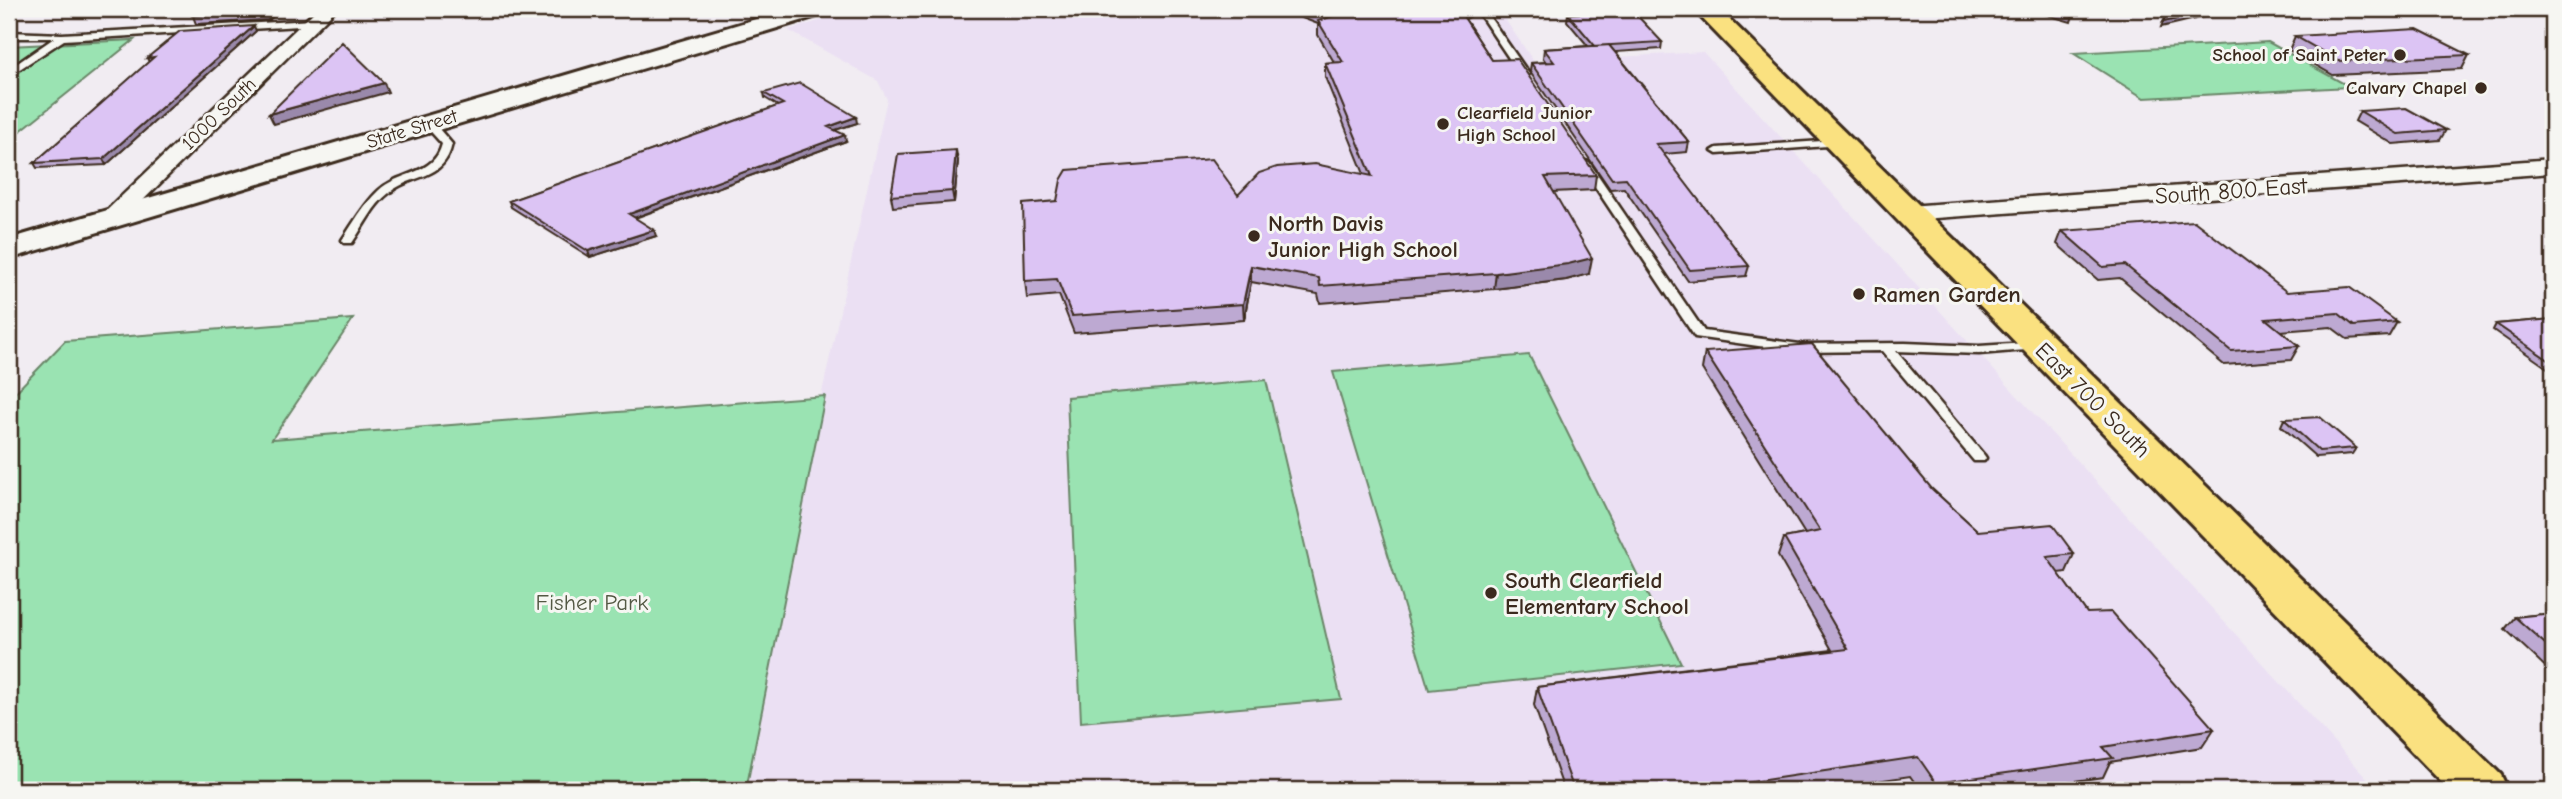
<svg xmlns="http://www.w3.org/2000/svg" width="2562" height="799" viewBox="0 0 2562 799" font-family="'Comic Neue',sans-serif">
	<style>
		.built { fill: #ebe0f3 }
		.green { fill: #9ae3b2; stroke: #6a8668; stroke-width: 2 }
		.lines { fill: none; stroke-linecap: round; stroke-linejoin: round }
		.service-casing { stroke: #3b2a1e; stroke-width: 5 }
		.minor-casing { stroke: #3b2a1e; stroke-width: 5 }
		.secondary-casing { stroke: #3b2a1e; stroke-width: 6 }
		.primary-casing { stroke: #3b2a1e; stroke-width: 6 }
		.service { fill: #f6f6f2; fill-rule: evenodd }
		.minor { fill: #f6f6f2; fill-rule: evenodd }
		.secondary { fill: #f6f6f2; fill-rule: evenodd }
		.primary { fill: #fae180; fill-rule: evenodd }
		.wall { fill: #bda9d2; stroke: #3b2a1e; stroke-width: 2 }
		.shaded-wall { fill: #9a89ab; stroke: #3b2a1e; stroke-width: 2 }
		.building { fill: #dcc4f4; stroke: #3b2a1e; stroke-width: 2 }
		.poi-dot { fill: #3b2a1e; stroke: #f6f6f2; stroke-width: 2.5 }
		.labels { text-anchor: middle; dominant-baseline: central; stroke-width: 6; stroke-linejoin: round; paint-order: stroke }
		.far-poi-label { font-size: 19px; font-weight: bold; fill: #3b2a1e; stroke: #f6f6f2; text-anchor: end }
		.far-street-label { font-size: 19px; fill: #3b2a1e; stroke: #f6f6f2 }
		.street-label { font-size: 23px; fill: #3b2a1e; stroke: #f6f6f2 }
		.poi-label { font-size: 23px; font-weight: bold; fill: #3b2a1e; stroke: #f6f6f2; text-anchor: start }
		.park-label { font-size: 23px; fill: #535843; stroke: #f6f6f2 }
	</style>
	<rect width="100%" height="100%" fill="#f1ecf2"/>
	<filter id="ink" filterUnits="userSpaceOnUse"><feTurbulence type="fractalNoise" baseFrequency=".0143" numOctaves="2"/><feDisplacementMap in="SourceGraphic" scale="14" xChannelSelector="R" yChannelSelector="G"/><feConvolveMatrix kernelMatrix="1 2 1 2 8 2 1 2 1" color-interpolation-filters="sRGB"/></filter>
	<g filter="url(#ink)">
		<path class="built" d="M860 9H1498L1534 62 1703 52 2378 790H746L825 397H821L887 99 878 81 788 30Z"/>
		<path class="green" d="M134 40 9 140V46Z
			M2268 42 2350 87 2144 98 2073 53Z
			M353 319 272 439 825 396 746 790H9V399L65 341Z
			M1529 355 1681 663 1429 690 1333 372Z
			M1266 380 1341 699 1081 722 1067 397Z"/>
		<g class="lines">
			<defs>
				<path id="service" d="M1476 9H1484L1529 74 1527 76H1521Z
					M313 20 318 23 316 25 64 40 9 76V69L54 38H9V32L62 34Z
					M429 121 433 122 452 144C444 181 413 173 389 193 373 205 364 226 352 243H344L342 240C353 224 363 205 378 191 398 171 434 176 442 144L424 124Z
					M1837 140 1841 141V145L1717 154 1712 151 1717 148Z
					M1585 161 1589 162 1704 331 1800 344 1905 343 1979 346 2043 342 2045 345 2043 348 2038 349 1979 354 1896 351 1984 455 1986 458 1984 461H1974L1882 351 1800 352 1695 337 1580 164Z"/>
				<path id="minor" d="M317 9H336L119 224H103L99 219 103 214Z
					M2553 159V173L1908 220 1900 218 1896 213 1900 208 1908 206Z"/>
				<path id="secondary" d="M790 9H827L824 14 9 259V239Z"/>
				<path id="primary" d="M1693 9H1719L2501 775 2508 790H2449Z"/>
			</defs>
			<use href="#service" class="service-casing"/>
			<use href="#minor" class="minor-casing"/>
			<use href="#secondary" class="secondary-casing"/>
			<use href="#primary" class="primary-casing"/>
			<use href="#service" class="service"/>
			<use href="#minor" class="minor"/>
			<use href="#secondary" class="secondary"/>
			<use href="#primary" class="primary"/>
		</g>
		<path class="wall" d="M281 9 269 20 196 24 193 16Z
			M1281 9H1475V14L1465 19 1492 60 1596 175 1594 190 1553 192 1589 274 1566 280 1494 289 1320 303 1318 294 1251 282 1244 320 1074 333 1059 295 1027 298 1025 281 1238 195 1364 174 1325 77V63L1334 62 1318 35V24L1281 10Z
			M2027 9H2070L2074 12 2071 22Z
			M1568 14 1662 42 1661 49 1615 52 1689 142 1687 152 1663 154 1749 266 1746 276 1688 281 1624 188 1610 189 1530 72 1531 63 1546 62 1543 58 1544 49 1588 46 1567 21Z
			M256 31 106 165 37 168 34 163 149 62 147 58Z
			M2295 36 2469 55 2462 69 2333 75 2289 50Z
			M764 93 857 123 835 130 846 141 635 218 656 236 590 257 511 207 509 201 778 106 765 98Z
			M2360 111 2446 130 2440 140 2393 144 2355 121Z
			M958 161 954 202 893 207 891 196Z
			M2062 231 2287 292 2397 322 2389 336 2347 339 2331 327 2280 331 2299 346 2291 360 2224 365 2120 278 2098 280 2057 244Z
			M2553 319V372L2493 330 2496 324Z
			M1705 352 1932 489 1978 531 2074 554 2066 572 2058 573 2087 613 2214 729 2202 747 2110 762 2103 777 2010 790H1920L1910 776 1816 790H1564L1534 705 1537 687 1832 650 1778 556 1784 538 1805 534 1702 369Z
			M2284 419 2356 448 2352 454 2316 457 2281 426Z
			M2553 613V674L2505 629 2515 617Z"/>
		<path class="shaded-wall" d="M270 9H281L269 20 266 12Z
			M1460 9H1475V14L1458 23 1459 10Z
			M2220 9H2238L2161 27 2163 22Z
			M254 26 256 31 106 165 103 159Z
			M384 83 388 92 274 124 269 114Z
			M856 117 857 123 829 132 828 127Z
			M845 135 846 141 631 219 629 214Z
			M956 150 958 161 954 202 952 191Z
			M654 230 656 236 590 257 588 251Z
			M1592 258 1589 274 1566 280 1494 289 1496 273Z
			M1251 266V282L1244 320 1243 304Z"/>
		<path class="building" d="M202 9H270L266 12 193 16Z
			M1314 9H1460L1459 10 1492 60 1517 59 1596 175 1545 177 1592 258 1568 264 1496 273 1320 286 1319 278 1251 266 1243 304 1072 316 1057 279 1025 281 1023 204 1057 201 1061 180 1067 170 1212 159 1238 195 1259 173 1277 167 1315 164 1372 176 1325 63 1343 62 1318 21 1333 16Z
			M2170 9H2220L2163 22Z
			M1632 10 1662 42 1595 46 1568 14Z
			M254 26 103 159 34 163 154 57 147 58 180 31Z
			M2417 29 2469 55 2339 61 2295 36Z
			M342 42 384 83 269 114Z
			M1609 45 1689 142 1656 144 1749 266 1690 270 1626 178 1612 179 1531 63 1554 62 1544 49Z
			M800 83 856 117 828 127 845 135 629 214 654 230 588 251 509 201 783 104 764 93Z
			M2406 108 2446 130 2398 134 2360 111Z
			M956 150 952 191 891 196 898 154Z
			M2194 221 2287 292 2349 287 2397 322 2354 326 2338 313 2266 319 2299 346 2231 351 2125 265 2103 267 2062 231Z
			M2553 319V363L2496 324Z
			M1812 344 1932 489 1978 531 2052 524 2074 554 2047 557 2087 613 2111 612 2214 729 2103 747 2113 758 1936 783 1918 757 1699 790H1574L1537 687 1848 649 1784 538 1820 531 1705 352Z
			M2320 417 2356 448 2319 451 2284 419Z
			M2553 613V651L2515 617Z"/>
	</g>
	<g class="poi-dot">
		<circle cx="2400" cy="55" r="7"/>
		<circle cx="2481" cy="88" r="7"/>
		<circle cx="1443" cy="124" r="7"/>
		<circle cx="1254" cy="236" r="7"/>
		<circle cx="1859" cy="294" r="7"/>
		<circle cx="1491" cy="593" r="7"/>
	</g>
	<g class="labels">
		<g class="far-poi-label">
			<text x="2386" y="55">School of Saint Peter</text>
			<text x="2467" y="88">Calvary Chapel</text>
			<text x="1457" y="113" text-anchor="start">Clearfield Junior<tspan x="1457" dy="22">High School</tspan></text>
		</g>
		<g class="far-street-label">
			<text transform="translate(219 114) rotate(-44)">1000 South</text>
			<text transform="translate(412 129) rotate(-17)">State Street</text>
		</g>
		<g class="street-label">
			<text transform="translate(2231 191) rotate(-4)">South 800 East</text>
			<text transform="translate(2093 400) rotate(45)">East 700 South</text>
		</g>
		<g class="poi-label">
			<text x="1268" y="223">North Davis<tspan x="1268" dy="26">Junior High School</tspan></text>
			<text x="1873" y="294">Ramen Garden</text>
			<text x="1505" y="580">South Clearfield<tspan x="1505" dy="26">Elementary School</tspan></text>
		</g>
		<g class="park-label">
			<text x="592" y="602">Fisher Park</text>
		</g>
	</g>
	<rect width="2562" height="799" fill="none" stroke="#f6f6f2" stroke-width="35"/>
	<rect x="18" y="18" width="2527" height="764" fill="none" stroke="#3b2a1e" stroke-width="2.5" filter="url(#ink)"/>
</svg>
